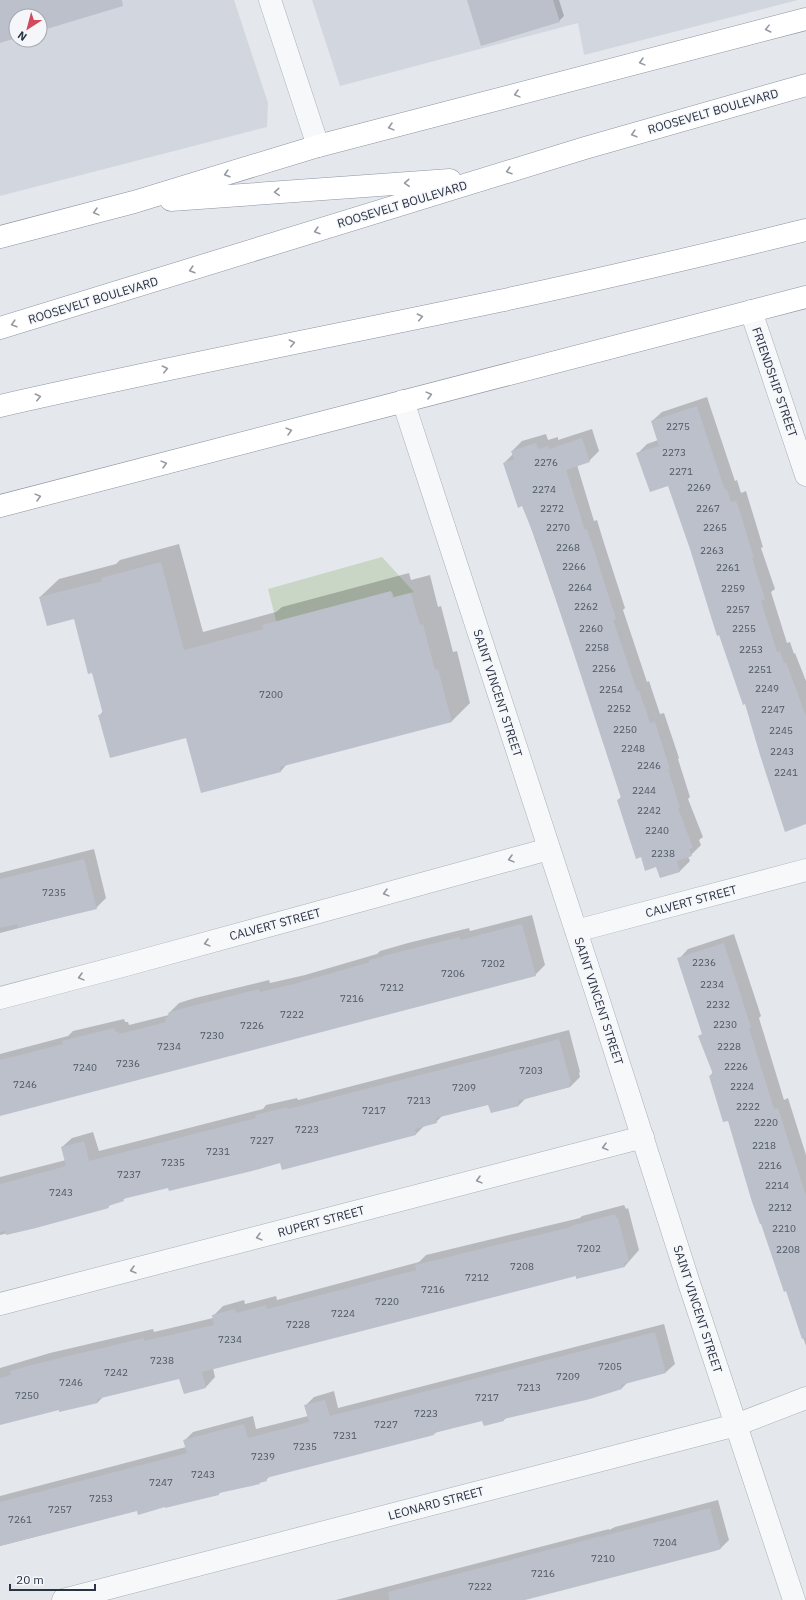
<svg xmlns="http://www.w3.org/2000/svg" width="806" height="1600" viewBox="0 0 806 1600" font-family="'IBM Plex Sans',sans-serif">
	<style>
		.built { fill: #d2d6de; fill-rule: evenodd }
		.green { fill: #c9d6c5 }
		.shadow { fill: #0003 }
		.building { fill: #bbc0ca }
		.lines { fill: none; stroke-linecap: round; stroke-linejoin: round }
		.minor-casing { stroke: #a9aeb7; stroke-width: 23 }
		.highway-casing { stroke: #8b94a3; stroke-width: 23 }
		.minor { stroke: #f7f8fa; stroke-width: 22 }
		.highway { stroke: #fff; stroke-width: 22 }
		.oneway { stroke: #959aa2 }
		.oneway2 { stroke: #9196a0 }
		.labels { text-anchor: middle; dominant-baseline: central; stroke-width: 3; stroke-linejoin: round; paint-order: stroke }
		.number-label { font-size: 10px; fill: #4f5766 }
		.street-label { font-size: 12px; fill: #2b3445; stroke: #f4f6f9 }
	</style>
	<rect width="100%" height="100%" fill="#e4e7ec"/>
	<path class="built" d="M0 0H234L268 103 267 127 0 196ZM16 16H40V40H16Z
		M312 0H798L584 55 578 23 340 86Z"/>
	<path class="green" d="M382 557 414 592 394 597 392 592 277 624 268 589Z"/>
	<path class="shadow" d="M468 0H559L564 16 559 21Z
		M707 397 735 481 737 480 741 493 746 491 749 501 763 547 761 548 775 589 771 592 787 643 790 642 794 654 795 653 806 681V823L746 702 669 485 637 454 647 444 658 440 652 421 662 412Z
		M592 429 599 451 589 461 577 465 594 521 597 520 603 540 625 608 623 610 647 682 649 681 660 714 664 713 679 758 678 759 690 797 688 799 703 837 699 840 701 845 691 855 688 856 690 861 680 871 660 877 657 866 641 856 618 800 622 796 575 654 523 505 504 463 513 454 512 451 522 441 546 434 548 440 558 437V440Z
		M179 544 203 632 276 612 282 607 409 573 411 580 430 575 438 607 441 606 453 652 457 651 470 703 452 721 287 764 281 771 187 737 100 715 103 711 93 671 74 617 40 597 59 579 116 564 120 560Z
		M94 849 106 898 96 908 0 933V873Z
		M532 915 545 965 535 975 0 1114V1054L68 1036 73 1031 124 1019 125 1022H128L129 1025 169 1015V1013L179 1003 195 998 269 980 270 983 305 975 377 954 380 951 408 943 469 928 470 931Z
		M734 934 761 1016 759 1018 784 1100 788 1098 806 1155V1346L729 1120 710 1076 713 1072 700 1036 703 1033 679 959 688 949Z
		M569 1030 580 1072 579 1073 580 1077 570 1087 526 1098 519 1105 491 1112 489 1103 443 1115 436 1122 425 1125 416 1134 169 1186 126 1197 123 1200 111 1204 108 1207 0 1235V1177L66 1160 62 1147 72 1138 93 1132 99 1151 263 1109 266 1105 297 1098 298 1100Z
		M624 1205 626 1209 628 1208 639 1250 625 1266 577 1277 576 1274 213 1368 215 1377 206 1387 180 1378 103 1397 98 1402 60 1411V1409L0 1424V1368L50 1353 153 1329 154 1332 213 1318V1316L223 1306 244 1300 245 1304 276 1296 277 1300 419 1262 426 1255 580 1218 582 1216Z
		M664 1324 675 1364 666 1372 628 1382 622 1388 589 1398 507 1417 504 1420 483 1419 437 1432 434 1434 271 1475 266 1480 259 1483 221 1492 219 1494 165 1506 138 1510 0 1546V1496L186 1447 185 1440 193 1432 253 1416 256 1429 308 1416 305 1406 314 1397 334 1391 338 1408Z
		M718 1500 729 1540 721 1548 521 1600H336L609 1529V1530L615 1527Z"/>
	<path class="building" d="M0 0H122L123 6 40 31V16H16V38L0 43Z
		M467 0H553L560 22 481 46Z
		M697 406 725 490 727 489 731 502 736 501 740 512 754 558H752L765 599 761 601 777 652 780 651 784 663 786 662 806 716V824L785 832 760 755 745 704 743 705 719 635 717 636 690 549 668 486 650 492 636 453 659 446 651 421Z
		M582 438 590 462 566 470 585 530 587 529 594 550 616 619 613 620 637 691 639 690 650 723 655 722 670 769H668L680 808H678L693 848 689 849 692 856 677 861 680 872 660 878 656 867 645 871 641 857 636 859 617 800 621 798 574 654 536 540 522 506 518 508 503 463 514 459 511 451 536 443 538 449 548 446 549 449Z
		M161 562 184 650 263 629 262 625 391 591 392 598 411 593 420 625 423 624 435 670 438 669 452 722 280 767 281 772 201 793 186 738 110 758 98 715 103 714 92 673 88 674 74 619 47 626 39 597 102 581 101 578Z
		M84 859 97 909 18 928 17 924 0 928V879Z
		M522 924 536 976 0 1116V1060L63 1044 62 1041 114 1028 116 1032 119 1031V1034L166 1022 165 1018 169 1017 168 1013 184 1008 259 989 260 992 294 984 370 962 369 960 398 952 460 937V940Z
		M724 943 751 1027 749 1028 774 1109 778 1108 806 1196V1338L802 1339 786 1291 784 1292 761 1224H760L752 1202 728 1121 723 1122 709 1076 713 1074 698 1036 702 1034 677 958Z
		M559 1039 571 1083H569L570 1087 518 1101 519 1106 491 1113 488 1105 436 1118 437 1123 415 1129 416 1135 309 1163 282 1170 280 1163 252 1171 169 1191 168 1188 123 1199 124 1201 108 1206 109 1208 36 1228 6 1235 5 1231 0 1232V1184L66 1166 61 1147 84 1141 89 1161 256 1118 255 1115 287 1107 288 1109Z
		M615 1214 616 1218H618L629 1261 624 1263 625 1267 576 1279V1276L202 1372 206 1388 184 1394 179 1379 97 1399 98 1403 59 1412V1410L0 1425V1378L11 1375 10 1371 39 1363 144 1338V1341L214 1325 212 1315 235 1309 236 1313 266 1305 267 1309 416 1270 415 1265 571 1227V1226Z
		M655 1332 666 1373 621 1385 622 1389 590 1399 504 1419V1421L484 1426 482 1421 434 1433V1435L266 1478 267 1481 259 1483 260 1484 219 1493V1495L165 1508V1507L138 1515 137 1511 0 1546V1502L187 1453 183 1440 244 1424 248 1438 309 1422 304 1405 325 1400 330 1416Z
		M710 1508 721 1549 715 1551 525 1600H389L388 1592 601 1536V1537L607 1535Z"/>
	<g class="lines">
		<defs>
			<path id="minor" d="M270 0 318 146
				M751 311 806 475
				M403 401 597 995 688 1280 794 1600
				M576 931 806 870
				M0 998 126 965 549 849
				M0 1304 643 1137
				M63 1600 736 1425 806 1398"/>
			<path id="highway" d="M171 200 450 180
				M0 237 134 202 318 146 806 19
				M0 328 585 148 806 85
				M0 406C166 368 333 336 499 301 602 279 704 255 806 230
				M0 506 806 297"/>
		</defs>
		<use href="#minor" class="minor-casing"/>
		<use href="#highway" class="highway-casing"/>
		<use href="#minor" class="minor"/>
		<use href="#highway" class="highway"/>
	</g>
	<defs><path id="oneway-chevron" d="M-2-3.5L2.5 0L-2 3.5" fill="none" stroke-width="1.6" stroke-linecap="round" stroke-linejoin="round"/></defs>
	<g class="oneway">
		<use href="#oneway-chevron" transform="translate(768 29) rotate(166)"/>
		<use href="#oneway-chevron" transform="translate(642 62) rotate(165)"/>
		<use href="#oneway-chevron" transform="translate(517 94) rotate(165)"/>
		<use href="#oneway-chevron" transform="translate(391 127) rotate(165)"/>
		<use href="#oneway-chevron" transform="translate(634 134) rotate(164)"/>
		<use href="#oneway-chevron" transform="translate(509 171) rotate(163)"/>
		<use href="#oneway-chevron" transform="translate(227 174) rotate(163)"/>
		<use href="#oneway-chevron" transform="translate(407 183) rotate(176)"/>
		<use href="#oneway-chevron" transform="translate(277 192) rotate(176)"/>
		<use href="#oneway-chevron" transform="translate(96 212) rotate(165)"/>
		<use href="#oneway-chevron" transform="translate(317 231) rotate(163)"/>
		<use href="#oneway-chevron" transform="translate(192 270) rotate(163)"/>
		<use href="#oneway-chevron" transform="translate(420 317) rotate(-12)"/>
		<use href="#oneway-chevron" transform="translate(14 324) rotate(163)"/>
		<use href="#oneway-chevron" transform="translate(292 343) rotate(-12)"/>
		<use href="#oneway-chevron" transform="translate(165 369) rotate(-12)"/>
		<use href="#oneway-chevron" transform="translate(429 395) rotate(-15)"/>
		<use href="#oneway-chevron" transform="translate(38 397) rotate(-13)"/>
		<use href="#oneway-chevron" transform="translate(289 431) rotate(-15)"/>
		<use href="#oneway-chevron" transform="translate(164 464) rotate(-15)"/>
		<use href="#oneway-chevron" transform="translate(38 497) rotate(-15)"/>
	</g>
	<g class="oneway2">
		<use href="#oneway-chevron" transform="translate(511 859) rotate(165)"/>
		<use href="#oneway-chevron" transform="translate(386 893) rotate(165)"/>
		<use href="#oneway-chevron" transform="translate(207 943) rotate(165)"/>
		<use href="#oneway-chevron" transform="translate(81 977) rotate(165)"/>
		<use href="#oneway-chevron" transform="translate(605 1147) rotate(165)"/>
		<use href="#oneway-chevron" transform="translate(479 1180) rotate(165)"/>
		<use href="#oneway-chevron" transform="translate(259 1237) rotate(165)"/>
		<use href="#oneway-chevron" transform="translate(133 1270) rotate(165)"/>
	</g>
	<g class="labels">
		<g class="number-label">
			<text x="678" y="426">2275</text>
			<text x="674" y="452">2273</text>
			<text x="546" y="462">2276</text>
			<text x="681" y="471">2271</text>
			<text x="699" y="487">2269</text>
			<text x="544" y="489">2274</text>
			<text x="552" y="508">2272</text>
			<text x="708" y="508">2267</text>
			<text x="558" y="527">2270</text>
			<text x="715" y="527">2265</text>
			<text x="568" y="547">2268</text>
			<text x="712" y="550">2263</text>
			<text x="574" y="566">2266</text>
			<text x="728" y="567">2261</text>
			<text x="580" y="587">2264</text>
			<text x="733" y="588">2259</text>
			<text x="586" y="606">2262</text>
			<text x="738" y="609">2257</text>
			<text x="591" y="628">2260</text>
			<text x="744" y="628">2255</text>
			<text x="597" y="647">2258</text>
			<text x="751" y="649">2253</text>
			<text x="604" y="668">2256</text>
			<text x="760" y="669">2251</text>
			<text x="767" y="688">2249</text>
			<text x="611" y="689">2254</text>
			<text x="271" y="694">7200</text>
			<text x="619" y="708">2252</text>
			<text x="773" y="709">2247</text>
			<text x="625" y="729">2250</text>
			<text x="781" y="730">2245</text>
			<text x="633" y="748">2248</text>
			<text x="782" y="751">2243</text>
			<text x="649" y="765">2246</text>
			<text x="786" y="772">2241</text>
			<text x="644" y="790">2244</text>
			<text x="649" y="810">2242</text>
			<text x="657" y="830">2240</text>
			<text x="663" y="853">2238</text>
			<text x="54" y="892">7235</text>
			<text x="704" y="962">2236</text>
			<text x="493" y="963">7202</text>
			<text x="453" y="973">7206</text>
			<text x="712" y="984">2234</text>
			<text x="392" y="987">7212</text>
			<text x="352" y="998">7216</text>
			<text x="718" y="1004">2232</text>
			<text x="292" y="1014">7222</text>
			<text x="725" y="1024">2230</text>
			<text x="252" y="1025">7226</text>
			<text x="212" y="1035">7230</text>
			<text x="169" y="1046">7234</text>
			<text x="729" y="1046">2228</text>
			<text x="128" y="1063">7236</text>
			<text x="736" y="1066">2226</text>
			<text x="85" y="1067">7240</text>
			<text x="531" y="1070">7203</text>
			<text x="25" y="1084">7246</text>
			<text x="742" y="1086">2224</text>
			<text x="464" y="1087">7209</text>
			<text x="419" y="1100">7213</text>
			<text x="748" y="1106">2222</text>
			<text x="374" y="1110">7217</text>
			<text x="766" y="1122">2220</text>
			<text x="307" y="1129">7223</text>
			<text x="262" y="1140">7227</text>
			<text x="764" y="1145">2218</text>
			<text x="218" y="1151">7231</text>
			<text x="173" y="1162">7235</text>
			<text x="770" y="1165">2216</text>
			<text x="129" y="1174">7237</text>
			<text x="777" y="1185">2214</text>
			<text x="61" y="1192">7243</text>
			<text x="780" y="1207">2212</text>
			<text x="784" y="1228">2210</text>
			<text x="589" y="1248">7202</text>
			<text x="788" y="1249">2208</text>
			<text x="522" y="1266">7208</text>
			<text x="477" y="1277">7212</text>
			<text x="433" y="1289">7216</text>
			<text x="387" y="1301">7220</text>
			<text x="343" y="1313">7224</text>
			<text x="298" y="1324">7228</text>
			<text x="230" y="1339">7234</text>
			<text x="162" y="1360">7238</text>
			<text x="610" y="1366">7205</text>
			<text x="116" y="1372">7242</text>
			<text x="568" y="1376">7209</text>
			<text x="71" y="1382">7246</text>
			<text x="529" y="1387">7213</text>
			<text x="27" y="1395">7250</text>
			<text x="487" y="1397">7217</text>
			<text x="426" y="1413">7223</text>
			<text x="386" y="1424">7227</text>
			<text x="345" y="1435">7231</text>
			<text x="305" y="1446">7235</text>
			<text x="263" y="1456">7239</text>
			<text x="203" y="1474">7243</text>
			<text x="161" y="1482">7247</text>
			<text x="101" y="1498">7253</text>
			<text x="60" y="1509">7257</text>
			<text x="20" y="1519">7261</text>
			<text x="665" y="1542">7204</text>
			<text x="603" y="1558">7210</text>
			<text x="543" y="1573">7216</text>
			<text x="480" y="1586">7222</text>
		</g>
		<g class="street-label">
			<text transform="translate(713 111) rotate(-16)">ROOSEVELT BOULEVARD</text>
			<text transform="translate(402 204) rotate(-17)">ROOSEVELT BOULEVARD</text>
			<text transform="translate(93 300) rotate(-17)">ROOSEVELT BOULEVARD</text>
			<text transform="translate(775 382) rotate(71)">FRIENDSHIP STREET</text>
			<text transform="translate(498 693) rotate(72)">SAINT VINCENT STREET</text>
			<text transform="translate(691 901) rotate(-15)">CALVERT STREET</text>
			<text transform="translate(275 924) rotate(-15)">CALVERT STREET</text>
			<text transform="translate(599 1001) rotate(72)">SAINT VINCENT STREET</text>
			<text transform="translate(321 1221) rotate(-15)">RUPERT STREET</text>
			<text transform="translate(698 1309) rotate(72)">SAINT VINCENT STREET</text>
			<text transform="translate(436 1503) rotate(-15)">LEONARD STREET</text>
		</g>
	</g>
	<g transform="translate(28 28) rotate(216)"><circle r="19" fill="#f4f6f9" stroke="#a4a8b1"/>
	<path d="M0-3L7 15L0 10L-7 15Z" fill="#d1495b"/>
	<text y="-6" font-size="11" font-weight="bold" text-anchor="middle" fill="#2b3445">N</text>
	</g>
	<path d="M10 1584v6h85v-6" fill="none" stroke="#2b3445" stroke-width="2"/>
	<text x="16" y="1584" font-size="12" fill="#2b3445" stroke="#f4f6f9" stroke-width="3" paint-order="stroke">20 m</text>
</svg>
